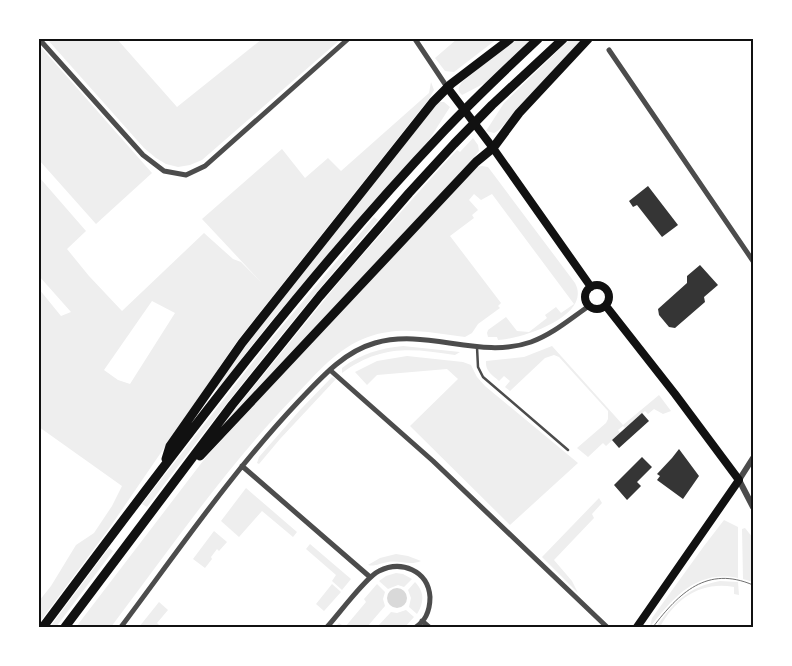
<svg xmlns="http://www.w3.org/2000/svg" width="792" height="666" viewBox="0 0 792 666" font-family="Cabin,sans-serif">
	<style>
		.green { fill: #eee; fill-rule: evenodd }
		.water { fill: #d9d9d9 }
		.building { fill: #353535 }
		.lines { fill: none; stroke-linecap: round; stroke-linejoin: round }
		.service { stroke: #4c4c4c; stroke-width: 2.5 }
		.minor { stroke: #4c4c4c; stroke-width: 5 }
		.tertiary { stroke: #4c4c4c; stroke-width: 6 }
		.secondary { stroke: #111; stroke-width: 8 }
		.trunk { stroke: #111; stroke-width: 9 }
		.tram { stroke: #707070; stroke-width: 1 }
		.neatline { fill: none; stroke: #111; stroke-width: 2 }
	</style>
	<rect width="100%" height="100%" fill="#fff"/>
	<path class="green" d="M47 39H117L177 107 262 39H341L202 160 190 165 178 167 166 164 156 158 144 148Z
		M457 39H497L454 72 445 71 435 58Z
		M515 39H532L485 83 462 95C457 90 458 88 462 82Z
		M570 39H582L499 130 494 133 486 131 504 103Z
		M39 45 152 173 96 224 39 160Z
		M431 82 434 90 429 99 238 340 108 530 39 623V601L51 586 76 545 94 533 112 506 122 486 39 427V289L61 316 71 312 39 276V177L86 231 67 249 89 276 122 311 204 233 233 259 241 262 261 282 202 219 282 149 305 178 328 158 341 171 429 93ZM152 301 175 313 130 384 118 380 104 370Z
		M439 102H444L450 107 427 143 308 278 268 325 218 389 215 387C287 290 362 196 439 102Z
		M473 138 478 145 479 151 471 161 219 429 348 271 442 166 457 150 460 152Z
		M482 166 488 167 575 283C593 316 521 339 498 340L497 337H488L487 333 488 330 506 317 517 331 529 332 547 318 545 315 556 307 561 313 574 304 492 194 481 200 474 194 469 200 478 210 472 215 474 218 450 236 501 303 498 306 500 308 478 324 472 333 465 337C433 333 400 325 368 337 337 348 317 373 295 396 226 467 170 549 111 627H76L206 457 361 289 476 167Z
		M374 217 378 220C297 313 221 409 147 507L142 504 268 343Z
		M403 346 460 352 455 355C411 348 380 345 342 373V368C360 354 381 348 403 346Z
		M552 346 623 425 659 395 671 411 663 414 654 409 648 414 645 411 625 428 623 426 618 430 620 433 606 446 603 443 588 457 577 448 606 423 608 419V411L559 357 554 355 545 358 510 391 505 387 510 381 504 376 499 381C492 375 485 371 486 361L524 357Z
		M407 356 463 362 471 365 477 377 485 386 578 463 510 525 410 426 458 379 447 369 377 375 367 385 355 372 377 361Z
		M332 377 336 379 280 439 259 464 257 463 259 457 300 410Z
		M246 488 297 532 293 537 262 511 239 537 221 521Z
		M599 498 602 503 592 514 594 518 554 560 572 581 578 593 598 613 542 557Z
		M724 520 738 527V578C696 570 674 597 650 627L652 618 704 546Z
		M745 528 753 538V582L743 579 742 529Z
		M214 531 227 542 219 551 217 549 211 557 212 559 205 568 193 559Z
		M310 544 351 579 342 590 332 581 336 575 306 549Z
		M109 548 113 551 56 627H50Z
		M396 554 408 556 421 561C410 566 399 560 388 562 380 563 375 567 368 565L380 558Z
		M396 573 403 574 412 579 404 587 398 585 388 589 379 581 386 576Z
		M720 581 738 582 739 595 734 594V587C701 581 676 598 660 627H656C674 602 688 587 720 581Z
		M415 582C425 592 424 603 417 614L409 607 411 598 408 590Z
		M332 584 341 592 324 611 316 604Z
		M377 584 385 592 383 599 385 606 367 627H335L339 623 345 627 366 602 364 599Z
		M159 602 168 610 157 623 161 627H139Z
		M406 610 414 617 405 627H377L391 612 397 613Z"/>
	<path class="water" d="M387 598a10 10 0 1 1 20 0a10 10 0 1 1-20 0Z"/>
	<path class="building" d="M648 186 678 225 662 237 637 205 633 207 629 201Z
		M700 265 718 285 704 297 705 302 675 328 669 327 659 315 658 309 687 283V276Z
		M642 413 649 421 619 448 612 440Z
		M679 449 699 476 683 499 657 480 660 476 657 474 672 458Z
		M642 457 652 467 637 482 641 486 627 500 614 485Z"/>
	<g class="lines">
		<path class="service" d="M477 347 478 367 483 377 568 450"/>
		<path class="minor" d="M39 39 143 155 164 171 186 175 205 166 348 39
			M415 39 447 87
			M609 50 753 261
			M330 370 433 461 607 627
			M242 466 370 577
			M422 621 429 627
			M121 627C178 551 232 472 298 402 320 379 343 352 375 343 427 328 480 360 531 342 553 334 570 319 589 306
			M327 627C338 615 366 577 379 571 401 560 428 570 430 597 430 603 429 610 426 616 424 620 420 624 416 627"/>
		<path class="tertiary" d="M753 458 739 480 753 507"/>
		<path class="secondary" d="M447 87 493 148 591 287
			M585 297a12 12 0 1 1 24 0a12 12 0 1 1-24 0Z
			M606 306 675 394 739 480 637 627"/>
		<path class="trunk" d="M200 456 476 162 493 148 519 113 588 39
			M166 459 170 446 242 343 433 102 451 84 510 39
			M43 627C170 457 298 285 444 131 474 99 506 69 538 39
			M65 627 232 405 320 296 409 193 454 144 492 105 563 39"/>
		<path class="tram" d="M653 627C679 593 707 565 753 585"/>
	</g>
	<rect width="792" height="666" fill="none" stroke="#ffffff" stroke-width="80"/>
	<rect x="40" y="40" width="712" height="586" class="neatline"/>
</svg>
